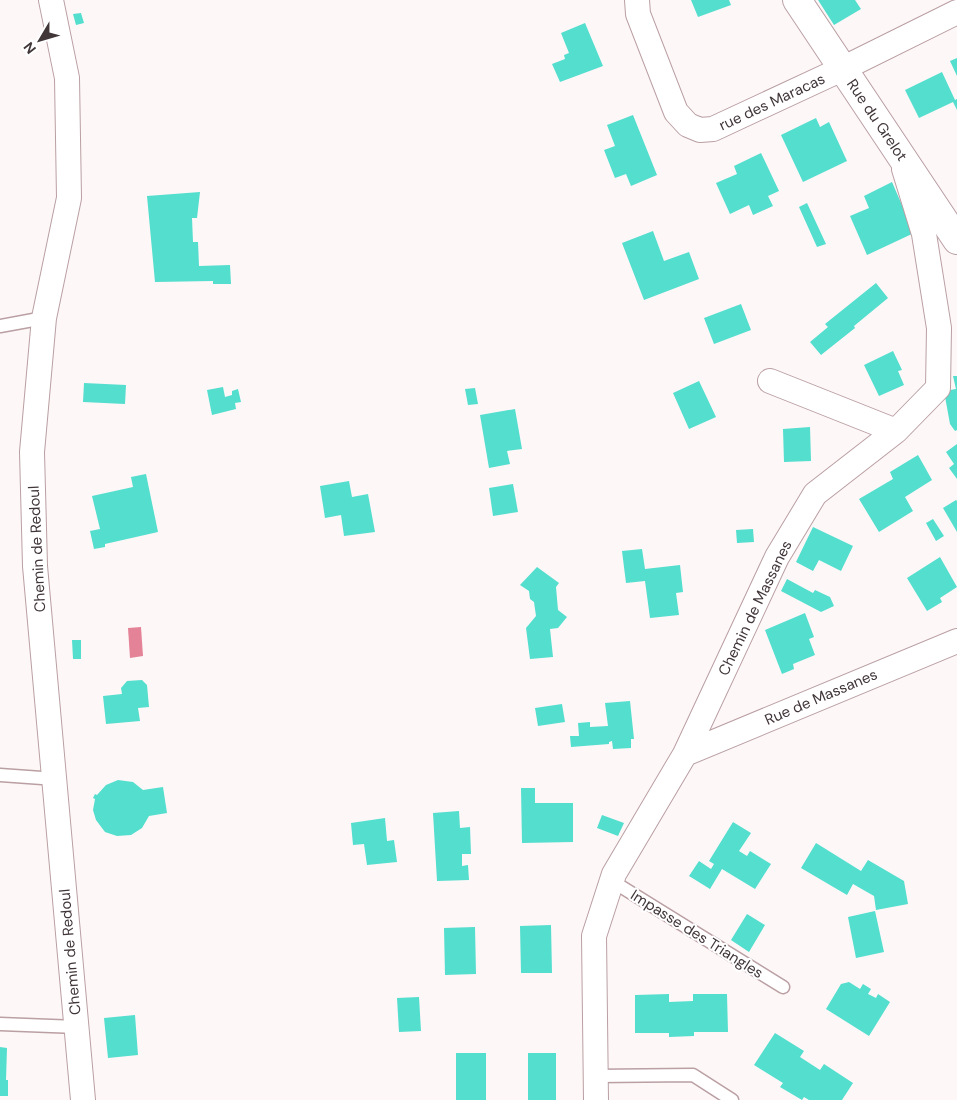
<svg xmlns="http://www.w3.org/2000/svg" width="957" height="1100" viewBox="0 0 957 1100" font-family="'DM Sans',sans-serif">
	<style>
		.water { fill: #e48398 }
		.building { fill: #53decd }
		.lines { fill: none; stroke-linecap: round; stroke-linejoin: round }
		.lane-casing { stroke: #ba9fa3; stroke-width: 15 }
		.street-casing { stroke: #ba9fa3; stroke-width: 26 }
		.secondary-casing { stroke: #ba9fa3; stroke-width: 30 }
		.lane { stroke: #fff; stroke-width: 12 }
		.street { stroke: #fff; stroke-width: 24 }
		.secondary { stroke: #fff; stroke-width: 28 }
		.labels { text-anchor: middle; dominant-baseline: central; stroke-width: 4; stroke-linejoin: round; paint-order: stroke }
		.street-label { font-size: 15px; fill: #413638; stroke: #fff }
	</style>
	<rect width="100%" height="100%" fill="#fdf7f8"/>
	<path class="water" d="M141 627 143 656 130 658 128 628Z"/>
	<path class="building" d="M691 0H729L731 5 698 17Z
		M818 0H855L861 9 834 25Z
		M81 13 84 23 76 25 73 14Z
		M585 23 603 66 560 82 552 64 565 59 564 55 569 53 561 33Z
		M957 58V76L950 61Z
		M942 72 955 100 957 99V110L953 102 919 118 905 90Z
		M633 115 657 175 631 186 626 174 615 178 604 150 615 146 607 125Z
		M816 118 820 127 829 122 847 161 803 182 781 135Z
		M761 153 779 191 768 196 773 206 753 215 749 205 730 214 716 183 737 174 734 166Z
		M892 182 914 233 867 255 850 216 869 208 864 196Z
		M200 192 197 218H192L193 242H198L199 266 230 265 231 284H213V281L155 282 147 196Z
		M807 203 826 244 817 247 799 207Z
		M653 231 664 261 689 252 699 279 644 300 622 243Z
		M876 283 888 298 854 326 855 328 821 355 810 342 828 327 825 324Z
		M741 304 751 330 714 344 704 318Z
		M893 351 902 370 898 371 904 385 879 396 864 365Z
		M953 376H957V430L955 431 950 424 944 391 956 389Z
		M699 381 716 417 689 429 673 393Z
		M84 383 126 385 125 404 83 402Z
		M223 387 225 397 232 395V391L238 389 241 402 235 403 236 409 212 415 207 390Z
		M475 388 478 404 468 405 465 389Z
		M515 409 522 449 507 451 510 464 489 468 480 415Z
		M810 427 811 461 784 462 783 429Z
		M957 444V479L949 468 954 464 946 452Z
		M918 455 932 480 905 497 913 511 879 532 859 499 893 479 890 472Z
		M146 474 158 532 105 544V547L94 549 90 531 100 529 92 496 133 487 131 477Z
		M349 481 352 497 368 494 375 532 344 536 341 515 325 518 320 486Z
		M513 484 518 512 493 516 489 488Z
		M956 500 957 501V532L943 508Z
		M933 519 944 536 936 541 926 523Z
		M813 527 853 546 841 571 819 560 813 571 796 562Z
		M753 529 754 542 737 543 736 530Z
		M642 549 645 569 680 565 683 592 676 593 679 615 650 618 645 581 626 583 622 551Z
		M940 557 957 587 940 598 942 602 927 611 907 578Z
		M537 567 559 583 556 587 558 610 567 617 558 628 550 629 553 657 530 659 526 628 536 616 534 602 530 599 529 591 520 585Z
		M787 579 813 593 815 590 830 597 834 606 821 612 781 591Z
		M805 613 814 637 809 639 815 655 793 664 794 669 782 674 765 630Z
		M72 640H81V659H73Z
		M142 680 147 685 149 707 138 708 140 721 106 724 103 696 122 694 121 688 127 681Z
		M630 701 634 739H631V748L613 749 612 741 609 742V744L571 747 570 736H579L578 723 590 722V727L608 726 605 703Z
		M562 704 565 722 538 726 535 708Z
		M118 780 133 782 143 790 163 787 167 813 149 816 142 828 131 835 117 836 105 832 96 820 93 810 95 799 93 798 95 794 97 795 106 785Z
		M521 788H535V803H573V842L522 843Z
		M459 811 460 828 470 827 471 854H462V866L468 865 469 880 437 881 433 813Z
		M602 815 624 823 618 836 597 828Z
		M385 818 387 841 394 840 397 862 367 865 364 844 353 845 351 823Z
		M733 822 751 833 739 851 747 856 750 851 771 864 755 889 722 869 710 889 689 876 699 861 711 869 714 864 709 861Z
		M816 843 861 871 868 860 904 881 908 904 876 910 874 896 853 884 847 895 801 868Z
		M875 911 884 952 856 958 848 917Z
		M747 914 765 925 749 952 731 940Z
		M551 925 552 973H521L520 926Z
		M475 927 476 974 445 975 444 928Z
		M849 982 860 989 863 984 871 989 868 994 876 998 878 994 890 1002 869 1036 826 1009 841 984Z
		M669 994V1002L693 1001V994H727L728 1032H694V1036L669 1037V1033H635V995Z
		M419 997 421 1031 399 1032 397 998Z
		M135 1015 138 1055 108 1058 104 1018Z
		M775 1033 804 1051 800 1057 820 1070 824 1064 853 1083 842 1100H809L804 1097 802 1100 780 1087 783 1083 754 1065Z
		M0 1047 7 1048 6 1080H8V1096H0Z
		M456 1053H486V1100H456Z
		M528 1053H556V1100H528Z"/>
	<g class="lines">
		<defs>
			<path id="lane" d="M0 326 44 318
				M0 775 56 779
				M612 881 783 987
				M0 1024 77 1027
				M596 1076 693 1075 732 1100"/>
			<path id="street" d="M51 0 67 78 69 198 44 318 32 452 35 566 83 1100
				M637 0 638 14 676 112 688 125 700 130 713 129 842 69 957 12
				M770 381 896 431
				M685 754 957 641
				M596 1100 594 936 614 874 685 754 777 557 815 494 896 431 938 388 939 328 924 234 904 169"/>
			<path id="secondary" d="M797 0 957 240"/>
		</defs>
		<use href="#lane" class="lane-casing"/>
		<use href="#street" class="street-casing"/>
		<use href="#secondary" class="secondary-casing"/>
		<use href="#lane" class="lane"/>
		<use href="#street" class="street"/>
		<use href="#secondary" class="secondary"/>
	</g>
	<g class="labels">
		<g class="street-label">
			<text transform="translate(772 102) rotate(-25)">rue des Maracas</text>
			<text transform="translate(877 120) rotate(56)">Rue du Grelot</text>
			<text transform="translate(37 549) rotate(-93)">Chemin de Redoul</text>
			<text transform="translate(755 608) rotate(-64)">Chemin de Massanes</text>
			<text transform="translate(821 697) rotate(-23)">Rue de Massanes</text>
			<text transform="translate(697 934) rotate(32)">Impasse des Triangles</text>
			<text transform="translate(70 952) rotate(-95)">Chemin de Redoul</text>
		</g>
	</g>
	<g transform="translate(40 40) rotate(232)" stroke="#ffffff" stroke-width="4" paint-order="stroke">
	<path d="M0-4L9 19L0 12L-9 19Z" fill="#413638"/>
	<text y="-8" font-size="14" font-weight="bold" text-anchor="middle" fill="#413638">N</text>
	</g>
</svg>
